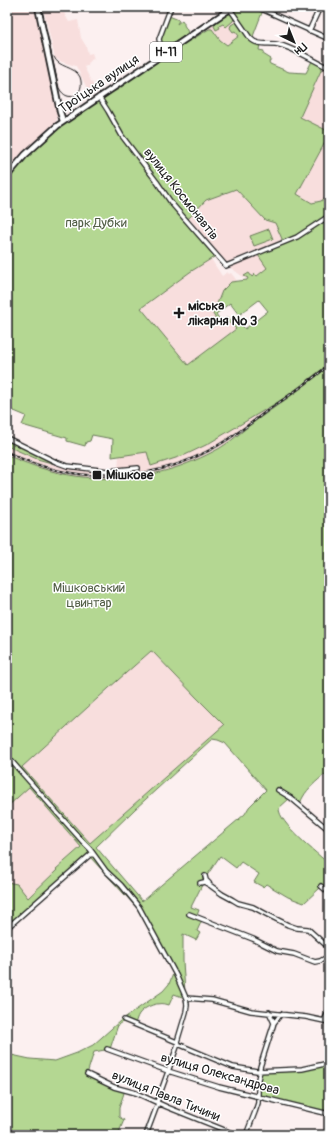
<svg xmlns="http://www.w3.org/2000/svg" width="336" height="1142" viewBox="0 0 336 1142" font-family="Pangolin,sans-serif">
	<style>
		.built { fill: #f8dedd }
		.green { fill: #b4d792; stroke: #687a57; fill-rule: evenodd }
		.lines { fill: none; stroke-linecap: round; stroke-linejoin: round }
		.minor-casing { stroke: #1c1c1c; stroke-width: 6 }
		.major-casing { stroke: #1c1c1c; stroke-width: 8 }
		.minor { stroke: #fff; stroke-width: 3.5 }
		.major { stroke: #fff; stroke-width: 4.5 }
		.tram { stroke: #1c1c1c; stroke-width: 1 }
		.rail-casing { stroke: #1c1c1c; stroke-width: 2.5 }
		.rail { stroke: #fff; stroke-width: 1; stroke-dasharray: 3; stroke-linecap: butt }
		.poi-dot { fill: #1c1c1c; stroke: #fff; stroke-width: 1.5 }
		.labels { text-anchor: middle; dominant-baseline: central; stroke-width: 3; stroke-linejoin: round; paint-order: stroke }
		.shield { fill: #fff; stroke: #606060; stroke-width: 1 }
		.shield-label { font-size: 12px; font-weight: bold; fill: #1c1c1c }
		.street-label { font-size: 13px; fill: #1c1c1c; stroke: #fff }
		.park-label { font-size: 13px; fill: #515d45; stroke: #fff }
		.poi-label { font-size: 13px; font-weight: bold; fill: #1c1c1c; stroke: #fff; text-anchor: start }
	</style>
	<rect width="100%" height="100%" fill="#fcf0f0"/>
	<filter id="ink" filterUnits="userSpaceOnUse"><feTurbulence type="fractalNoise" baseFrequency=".025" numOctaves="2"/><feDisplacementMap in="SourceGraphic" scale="8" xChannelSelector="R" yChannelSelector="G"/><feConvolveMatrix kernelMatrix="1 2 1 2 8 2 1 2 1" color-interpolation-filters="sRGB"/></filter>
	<g filter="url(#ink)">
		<path class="built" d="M7 7H36L58 111V116L55 124 25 151 7 172Z
			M43 7H51L52 9 63 8 65 15 69 22 78 20 81 38 86 46 88 54 92 53 94 59 90 60V62L88 63 89 65 84 67 94 87 88 90 76 66 62 62 55 58Z
			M230 14 234 17 245 32 227 45 220 40 212 29H209L211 25 227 15Z
			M323 66 329 69V132L300 117Z
			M329 135V195L321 201 312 203 297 194Z
			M236 189 265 220 275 223 282 239 280 243 228 263 224 261 187 220 206 200Z
			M258 255 268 267 257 276 252 277 249 273 247 280 230 267 231 266Z
			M211 259 222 276 227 272 229 274 231 273 238 282H236L213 312 217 321H225L230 323 236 329 188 366 141 308 190 272Z
			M329 364V366L321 373 252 423 226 444 198 459 177 468 163 471 133 478 113 479 77 477 45 470 7 455V446L37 459 58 465 98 471 118 469 119 456 147 452 151 466 185 455 206 445 283 399Z
			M151 651 153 652 224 725 90 843 22 767 109 688Z
			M28 787 81 847 56 869 58 870 28 898 10 882H7V807Z"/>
		<path class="green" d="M237 7H255L263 10 252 39 235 13 234 11Z
			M230 14 234 18 233 21 226 27 223 24 219 26 220 28 216 30 214 26C216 21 224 15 230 14Z
			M169 16 179 20 177 24 182 20 184 23V25L188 32 184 36 165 49 163 47 160 39Z
			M236 22 238 24 251 41 260 44 259 50 264 51 263 54 271 59 269 62 270 64 289 72 306 73 312 61 323 66 300 117 328 131 329 132V135L297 194 312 203 321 201 329 195V211L325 214 327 217 296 236 280 243 282 239 275 223 265 220 236 189 206 200 187 220 214 255V257L190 272 141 308 188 365 236 329C230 322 226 321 217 321L213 314 222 291 231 282 247 280 248 278 244 276 249 273 252 277 255 274 257 276 267 268 258 255 287 243 323 221 328 227 327 234 329 235V364L283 399 206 445 185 455 151 466 147 452 112 457 113 439 92 435 90 441 86 442 85 446 67 441V438L22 425 26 416 7 408V180L26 156 51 133 95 102 101 103C107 89 117 94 123 85L161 59C169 57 177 47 184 43 187 41 190 41 193 39 198 36 204 32 209 29H212L220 40 227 45 239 36 235 31 233 32 230 28 231 25ZM259 300 268 311 245 329 241 324 237 327 228 317 224 320H220L216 314 230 303 239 315Z
			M269 229 273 239 254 246 250 236Z
			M329 366V776L325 774C317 781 308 788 303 797 301 800 301 803 299 806L290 798 279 808C278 823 318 854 329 864V894L321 887 304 903 288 897 266 884 263 887 254 882 259 874 241 862 236 868 220 856 206 877 191 907 199 910 196 918 202 920 197 931 200 933 196 940 183 934V961L185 993 145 915 7 754V455C79 488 150 487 220 448 234 440 245 428 258 419 282 402 307 385 329 366ZM151 651 153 652 196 697 224 725 90 843 22 767 109 688ZM212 739 218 740 225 743 266 790 249 807 245 814 142 901 96 847 135 809Z
			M7 439 59 464V465L37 459 7 446Z
			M7 757 89 849 91 853 84 857 7 926V882L17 884 28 898 57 870 56 869 81 847 29 787 7 807Z
			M90 855 94 856 138 906 167 959 185 998 174 994 169 1005C159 1001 145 1006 139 1014 137 1017 136 1021 135 1024 128 1022 123 1020 118 1025L110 1049 94 1052 87 1074 125 1090 119 1108V1117L124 1120 119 1132 124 1135H7V1054L30 1059 55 1061 77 1053 93 1045 120 1021 163 991 169 984 173 974 137 908 90 857 87 858Z
			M329 1064V1114L260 1097 258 1090 260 1074 263 1072Z"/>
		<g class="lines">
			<defs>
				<path id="minor" d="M257 7 329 39
					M230 9 250 38C258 47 270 42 280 45 296 49 314 61 329 68
					M309 31 320 7
					M165 53 160 44 159 39 171 7
					M99 97 108 111 122 136 157 182 172 204 226 266 297 237 329 216
					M7 438 56 462 67 466 108 471 138 468
					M7 756 83 842 90 849 106 871 121 885 139 907 176 975 186 998 187 1005 186 1012 177 1042
					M278 790 291 798 329 830
					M205 876 206 880 209 883
					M200 883 204 882 211 886 222 894 233 900 238 903 253 907 268 915 288 925 297 928 308 929 329 948
					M321 886 329 893
					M189 914 253 939 277 951 294 954 315 962 320 961 329 956
					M7 928 91 854 94 855
					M186 998 212 1000 251 1011 306 1017 329 1022
					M269 1012 274 1023
					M124 1020 177 1042 178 1044 233 1067 257 1071 302 1069 329 1063
					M324 1021 329 1010
					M107 1049 168 1071 219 1087 329 1114
					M87 1074 114 1087 136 1093 167 1107 237 1135
					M157 1102 178 1044
					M146 1135 158 1103
					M246 1135 255 1112 258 1103V1079L260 1071V1067L274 1023 281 1014"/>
				<path id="major" d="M38 7 60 112 63 121
					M7 176 25 155 57 126 233 7"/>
			</defs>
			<use href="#minor" class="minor-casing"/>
			<use href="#major" class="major-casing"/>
			<use href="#minor" class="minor"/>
			<use href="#major" class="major"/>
			<path class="tram" d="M41 7 59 88C68 105 86 94 80 77 75 66 58 68 54 57"/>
			<defs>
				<path id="rail" d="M7 452C71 484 145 484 208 451 229 440 249 425 268 410 289 396 310 381 329 365"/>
			</defs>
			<use href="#rail" class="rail-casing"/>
			<use href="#rail" class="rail"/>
		</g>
	</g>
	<g class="poi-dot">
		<path d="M177 307h4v4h4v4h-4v4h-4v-4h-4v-4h4z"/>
		<rect x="92" y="470" width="10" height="10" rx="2"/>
	</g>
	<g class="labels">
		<rect class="shield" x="150" y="42" width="32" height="20" rx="3"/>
		<g class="shield-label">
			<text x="166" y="52">Н-11</text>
		</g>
		<g class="street-label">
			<text transform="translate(99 84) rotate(-34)">Троїцька вулиця</text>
			<text transform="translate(181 194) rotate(52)">вулиця Космонавтів</text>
			<text transform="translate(220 1074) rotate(16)">вулиця Олександрова</text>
			<text transform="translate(166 1096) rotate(22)">вулиця Павла Тичини</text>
		</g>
		<g class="park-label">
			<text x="96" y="223">парк Дубки</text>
			<text x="89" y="588">Мішковський<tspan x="89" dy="15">цвинтар</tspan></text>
		</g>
		<g class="poi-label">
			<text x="188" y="306">міська<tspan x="188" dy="15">лікарня № 3</tspan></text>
			<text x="106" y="475">Мішкове</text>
		</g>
	</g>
	<rect width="336" height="1142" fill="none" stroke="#fff" stroke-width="24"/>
	<rect x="12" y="12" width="312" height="1118" fill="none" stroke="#1c1c1c" stroke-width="1.5" filter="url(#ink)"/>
	<g transform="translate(294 42) rotate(137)" stroke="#ffffff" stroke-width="3" paint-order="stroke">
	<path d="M0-3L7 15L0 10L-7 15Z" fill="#1c1c1c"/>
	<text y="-6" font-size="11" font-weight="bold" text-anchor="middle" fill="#1c1c1c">Пн</text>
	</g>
</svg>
